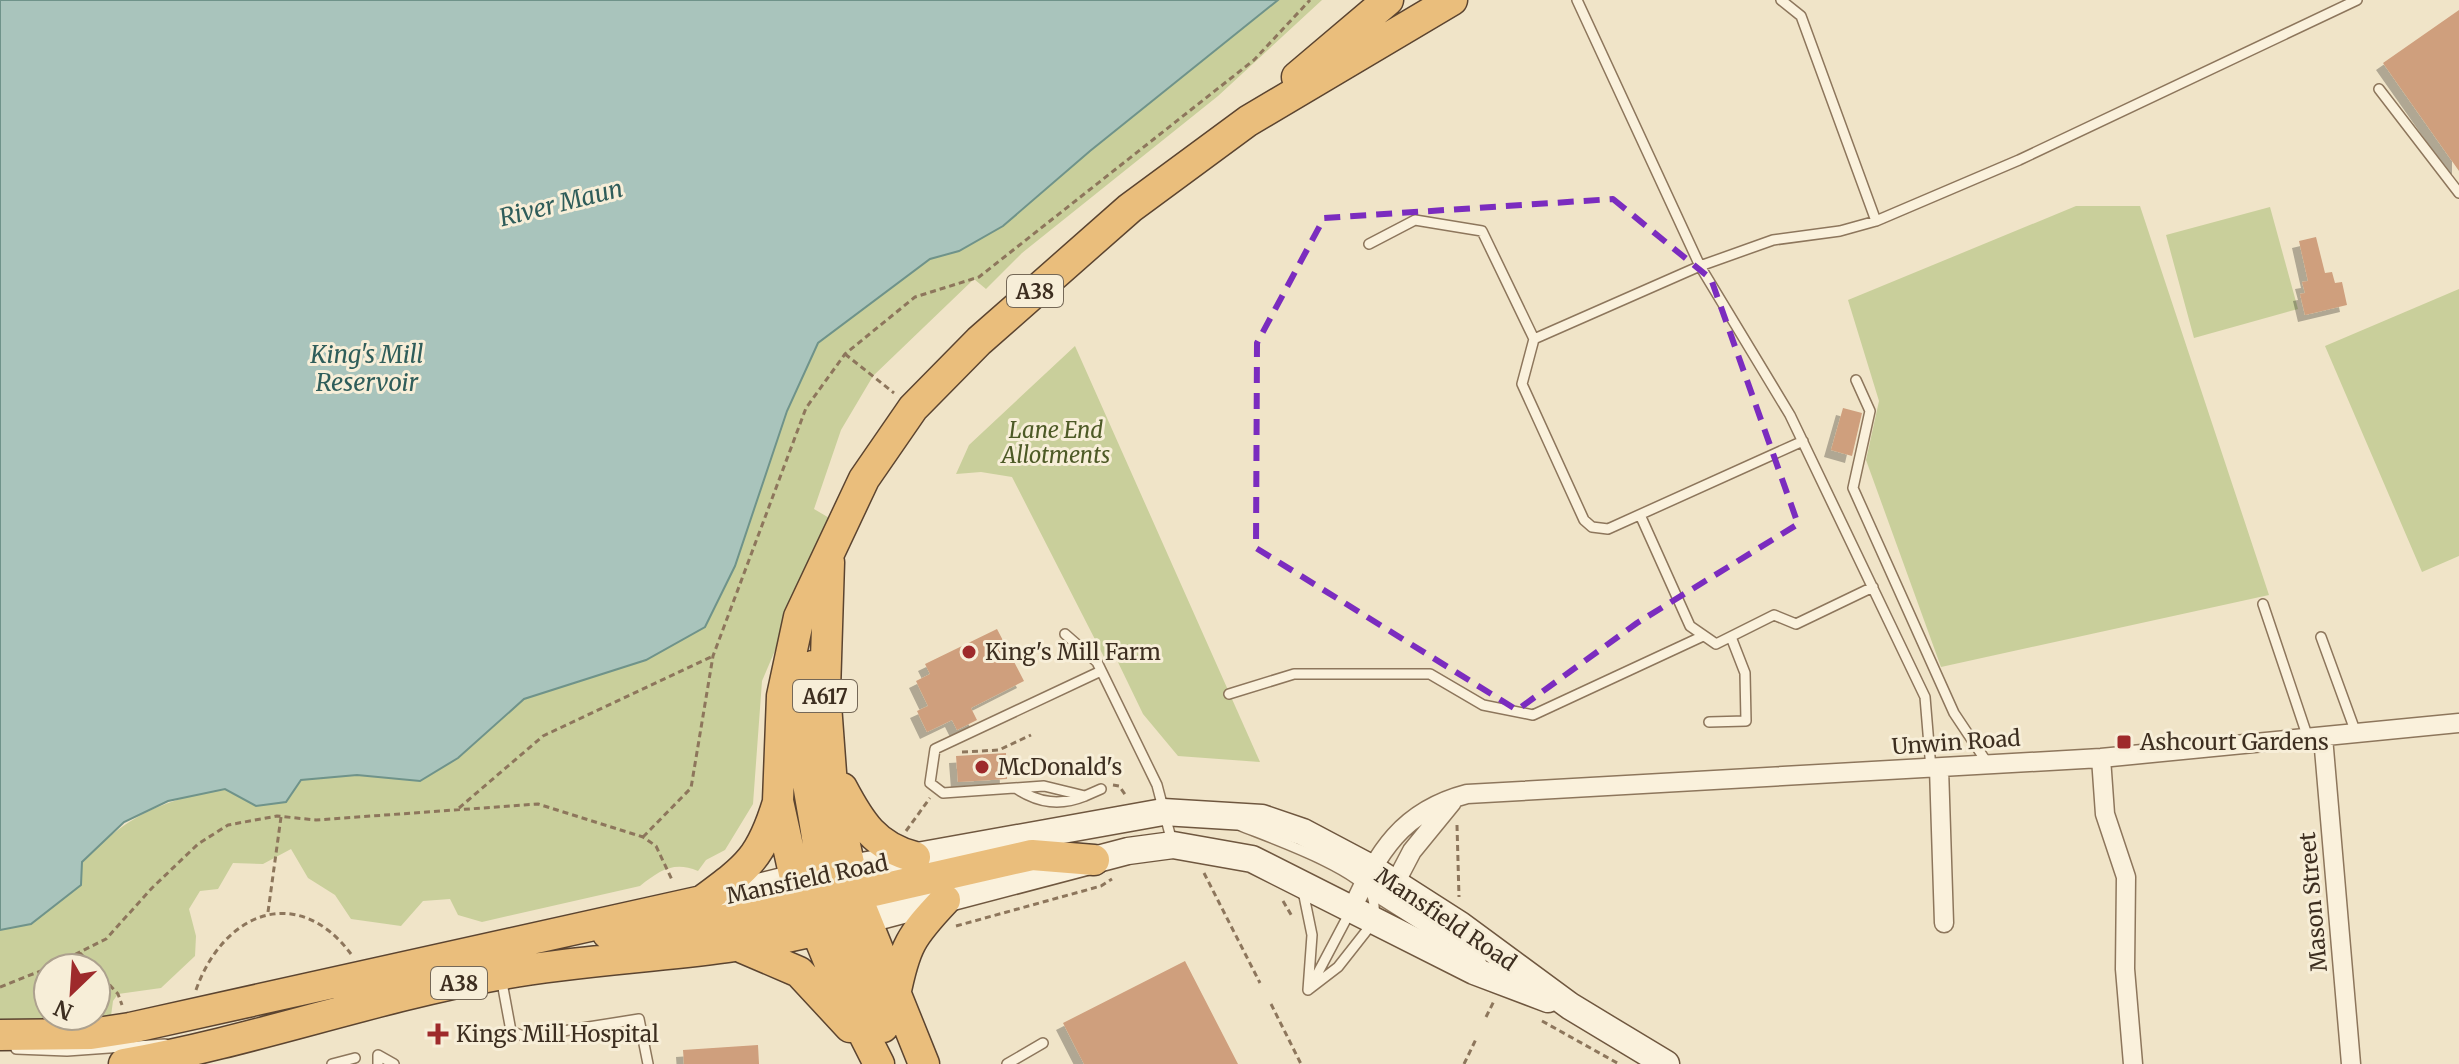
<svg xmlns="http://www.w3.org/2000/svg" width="2459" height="1064" viewBox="0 0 2459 1064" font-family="Merriweather,serif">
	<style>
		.green { fill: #c9cf9b; fill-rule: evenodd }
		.water { fill: #a9c4bc; stroke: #6f938a; stroke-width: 2 }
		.building { fill: #cf9f7d; filter: url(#shadow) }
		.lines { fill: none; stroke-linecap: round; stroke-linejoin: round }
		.service-casing { stroke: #8d765c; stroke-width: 12 }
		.minor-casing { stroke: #8d765c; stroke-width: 21 }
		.secondary-casing { stroke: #6f573f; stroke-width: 29 }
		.trunk-casing { stroke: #5b4430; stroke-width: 33 }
		.path { stroke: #8d765c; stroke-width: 3; stroke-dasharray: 6 4; stroke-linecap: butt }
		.service { stroke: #faf1dc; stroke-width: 9 }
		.minor { stroke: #faf1dc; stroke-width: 18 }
		.secondary { stroke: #faf1dc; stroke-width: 26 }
		.trunk { stroke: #eabe7c; stroke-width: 30 }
		.marked { fill: none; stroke: #7b2cbf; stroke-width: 6; stroke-dasharray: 16 10; stroke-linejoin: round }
		.poi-dot { fill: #9e2a2b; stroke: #f7eed8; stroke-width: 3 }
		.labels { text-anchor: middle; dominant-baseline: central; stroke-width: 6; stroke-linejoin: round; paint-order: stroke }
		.shield { fill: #f7eed8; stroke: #756857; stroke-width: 2 }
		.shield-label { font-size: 20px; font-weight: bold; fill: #3d2e20 }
		.park-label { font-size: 22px; font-style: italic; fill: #4d5a26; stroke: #f7eed8 }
		.poi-label { font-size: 22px; fill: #3d2e20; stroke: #f7eed8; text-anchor: start }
		.street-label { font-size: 22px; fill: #3d2e20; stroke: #f7eed8 }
		.water-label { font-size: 24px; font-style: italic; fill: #2f5d5a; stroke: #f7eed8 }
	</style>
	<defs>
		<filter id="shadow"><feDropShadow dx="-7" dy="7" stdDeviation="0" flood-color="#0004"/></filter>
	</defs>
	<rect width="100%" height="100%" fill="#f0e4c8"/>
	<path class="green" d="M1278 0H1322L1218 96 1022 253 986 289 974 279 873 376 841 430 814 509 831 519 762 681 753 804 725 850 706 860 698 871C674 861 660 870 640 886L482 922 458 915 450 899 423 901 401 926 351 919 335 895 308 878 291 849 263 864 233 863 218 889 200 891 189 909 196 936 195 956 161 988 118 994 113 1001 111 1016 65 1023H0V930L31 924C93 848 122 805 225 789L257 806 301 780 357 775 420 781 458 758 524 699 646 660 705 627 735 566 787 411 818 343 930 259 959 251 1003 226 1090 151ZM48 968H96V1016H48Z
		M2076 206H2140L2269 595 1941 667 1866 460 1879 401 1848 300Z
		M2270 207 2298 309 2194 338 2166 235Z
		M2459 289V556L2422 572 2325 346Z
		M1075 346 1260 762 1178 756 1143 714 1115 656 1105 659 1012 477 981 472 956 474 969 445Z"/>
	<path class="water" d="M0 0H1278L1090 151 1003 226 959 251 930 259 818 343 787 411 735 566 705 627 646 660 524 699 458 758 420 781 357 775 301 780 286 802 256 806 225 789 168 801 124 822 82 862 81 885 31 924 0 930Z"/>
	<path class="building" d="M2459 10V171L2383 63Z
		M2316 237 2325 273 2332 272 2335 283 2342 282 2347 305 2305 315 2300 294 2305 293 2302 282 2308 281 2299 241Z
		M1843 408 1862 413 1852 456 1831 450Z
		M997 629 1024 681 971 708 977 720 957 730 952 720 927 732 917 711 928 706 916 681 930 674 925 664Z
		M1006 753 1007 779 958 782 956 756Z
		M1185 961 1238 1064H1084L1063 1023Z
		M758 1045 759 1064H684L683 1050Z"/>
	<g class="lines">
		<defs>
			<path id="service" d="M1577 0 1700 266 1790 415 1925 697 1931 769
				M1781 0 1801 16 1876 221
				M2379 89 2459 193
				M1369 244 1415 220 1482 231 1534 339 1522 384 1584 520 1592 527 1608 529 1803 441
				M1534 339 1700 266 1773 240 1840 231 1876 221 2019 160 2357 0
				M1856 380 1870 411 1853 488 1954 713 1988 764
				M1641 517 1690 626 1716 644 1774 615 1796 624 1873 587
				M2263 604 2308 738
				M1065 634 1097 662 1157 785 1172 842
				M2321 637 2356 733
				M1101 671 935 749 930 783 943 793 1044 786 1085 796 1101 789
				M1229 694 1294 674H1430L1483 705 1533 715 1701 637
				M1709 722 1746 721 1745 673 1731 637
				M1017 789C1039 803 1060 806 1085 796
				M1241 826C1268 837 1360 869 1372 896 1375 903 1374 913 1375 920L1338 967 1308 990
				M1303 891 1312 935 1308 990
				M501 977 511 1031 525 1037 639 1019 648 1064
				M1312 984 1350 912
				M16 1049 67 1051 165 1044
				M332 1064 355 1058
				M378 1064V1055L394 1064
				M1007 1064 1043 1043"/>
			<path id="minor" d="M2323 737 2351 1064
				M2101 758 2105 814 2126 877 2125 969 2133 1064
				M1939 768 1944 923
				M1371 868 1375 891 1424 922 1477 963
				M1390 893 1412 851 1452 802
				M1352 909C1378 852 1402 811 1467 794L2101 758 2459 723"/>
			<path id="secondary" d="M705 900 795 878 1163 812 1262 818 1303 832 1371 868 1460 925 1570 1006 1666 1064
				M846 925 1128 851 1173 845 1252 859 1474 971 1548 999"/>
			<path id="trunk" d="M1297 77 1388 0
				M829 562 825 691 832 786 856 895 924 1064
				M813 666C780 754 838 844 817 930
				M842 788C860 822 875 847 915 857
				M843 889 839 926 883 1027
				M839 893 856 895 1032 855 1094 860
				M608 934 637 936 806 905H825
				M743 948 799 972 850 1027
				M895 995C905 946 910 937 945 900
				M0 1035 91 1034 130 1028 702 901C748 867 761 858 778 802
				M124 1064C250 1042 371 998 497 975 603 955 712 957 817 930
				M879 1064 837 981 795 878 778 801 782 696 799 617 864 479 913 408 979 341 1130 208 1248 121 1452 0"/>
		</defs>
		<use href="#service" class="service-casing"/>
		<use href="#minor" class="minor-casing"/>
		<use href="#secondary" class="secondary-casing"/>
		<use href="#trunk" class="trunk-casing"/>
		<path class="path" d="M845 354 894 393
			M962 752 999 750 1031 735
			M1113 785 1119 786 1127 797
			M459 808 543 736 713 656
			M1457 825 1459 897
			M906 831 930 798
			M643 837 691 788 713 656 806 408 845 354 915 297 979 277 1254 60 1310 0
			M1204 873 1260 983
			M1283 901 1293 918
			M268 912 281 817
			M956 926 1101 886 1112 879
			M80 953 94 968
			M48 968 106 939 152 888 198 844 228 825 277 816 316 820 538 804 643 837 656 846 673 882
			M96 970 118 994 122 1005
			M0 987 48 968
			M196 990C223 913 297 882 351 954
			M1271 1004 1301 1064
			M1486 1017 1494 1001
			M1542 1021 1619 1064
			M1464 1064 1477 1037"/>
		<use href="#service" class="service"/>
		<use href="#minor" class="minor"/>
		<use href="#secondary" class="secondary"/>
		<use href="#trunk" class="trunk"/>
	</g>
	<path class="marked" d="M1613 199 1711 279 1798 524 1637 623 1517 710 1256 548 1257 343 1324 218Z"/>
	<g class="poi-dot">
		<circle cx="969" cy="652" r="8"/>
		<rect x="2116" y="734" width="16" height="16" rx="4"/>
		<circle cx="982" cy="767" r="8"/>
		<path d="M434 1022h8v8h8v8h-8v8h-8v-8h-8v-8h8z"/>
	</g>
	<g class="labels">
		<g class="shield">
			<rect x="1007" y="275" width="56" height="32" rx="6"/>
			<rect x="793" y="680" width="64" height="32" rx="6"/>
			<rect x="431" y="967" width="56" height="32" rx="6"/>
		</g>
		<g class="shield-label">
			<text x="1035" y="291">A38</text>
			<text x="825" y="696">A617</text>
			<text x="459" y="983">A38</text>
		</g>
		<g class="park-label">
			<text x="1056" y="430">Lane End<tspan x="1056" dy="25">Allotments</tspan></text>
		</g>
		<g class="poi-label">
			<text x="985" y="652">King's Mill Farm</text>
			<text x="2140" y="742">Ashcourt Gardens</text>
			<text x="998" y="767">McDonald's</text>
			<text x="456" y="1034">Kings Mill Hospital</text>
		</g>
		<g class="street-label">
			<text transform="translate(1956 742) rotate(-4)">Unwin Road</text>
			<text transform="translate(807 879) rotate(-12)">Mansfield Road</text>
			<text transform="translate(2313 902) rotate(-95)">Mason Street</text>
			<text transform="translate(1446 919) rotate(34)">Mansfield Road</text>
		</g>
		<g class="water-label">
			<text transform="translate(561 203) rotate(-14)">River Maun</text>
			<text x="367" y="354">King's Mill<tspan x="367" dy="28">Reservoir</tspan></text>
		</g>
	</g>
	<g transform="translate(72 992) rotate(205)"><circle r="38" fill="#f7eed8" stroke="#ada18e" stroke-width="2"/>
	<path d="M0-6L14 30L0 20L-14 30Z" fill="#9e2a2b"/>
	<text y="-12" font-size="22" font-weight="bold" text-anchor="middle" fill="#3d2e20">N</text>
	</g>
</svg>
